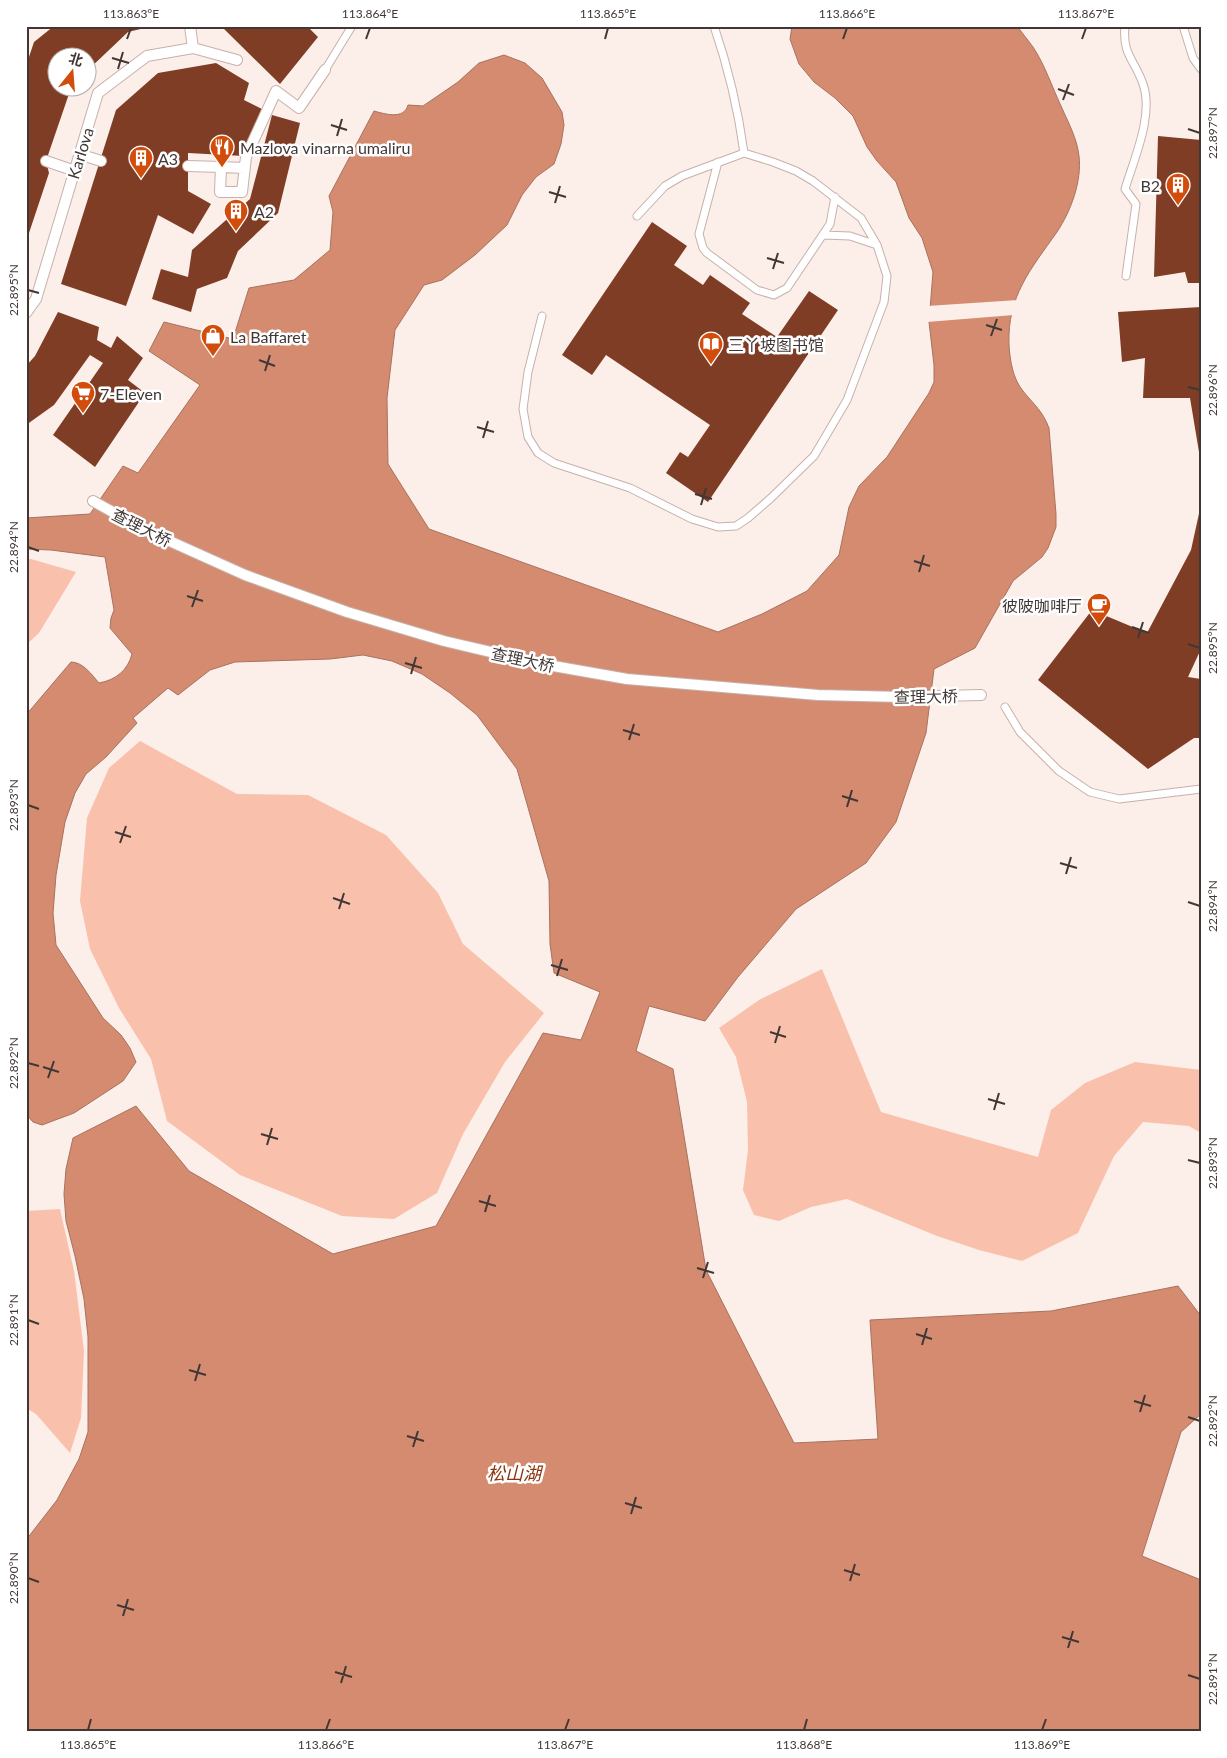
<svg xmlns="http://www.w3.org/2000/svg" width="1227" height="1758" viewBox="0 0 1227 1758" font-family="Lato,'Noto Sans SC',sans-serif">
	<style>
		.green { fill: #f9c1ac }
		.water { fill: #d48b70; stroke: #a8725e }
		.pier { fill: #fceee9 }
		.building { fill: #7e3d24 }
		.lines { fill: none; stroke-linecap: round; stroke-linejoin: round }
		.service-casing { stroke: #c7b1aa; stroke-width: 9 }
		.pedestrian-casing { stroke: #c7b1aa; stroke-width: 12 }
		.service { stroke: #fff; stroke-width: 7 }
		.pedestrian { stroke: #fff; stroke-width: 10 }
		.ticks { fill: none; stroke: #413835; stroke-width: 2 }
		.labels { text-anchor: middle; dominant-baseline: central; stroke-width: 5; stroke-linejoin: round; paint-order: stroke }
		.poi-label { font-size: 16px; fill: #413835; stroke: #fff; text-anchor: start }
		.street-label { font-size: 16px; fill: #413835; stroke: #fff }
		.water-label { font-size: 18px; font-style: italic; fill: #8a330d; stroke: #fff }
		.neatline { fill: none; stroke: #413835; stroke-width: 2 }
		.ticks-label { font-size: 12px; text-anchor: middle; fill: #413835 }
	</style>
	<rect width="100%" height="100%" fill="#fceee9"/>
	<path class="green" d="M26 559H31L76 572 39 633 26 645Z
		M140 741 237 794 308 795 386 835 438 893 463 944 544 1013 505 1062 463 1134 437 1193 394 1219 342 1216 240 1175 167 1121 151 1059 119 1008 90 949 80 901 87 818 109 768Z
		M822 969 881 1112 1038 1157 1051 1110 1085 1083 1135 1062 1201 1070V1133L1189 1126 1143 1122 1114 1156 1078 1233 1022 1261 979 1250 937 1236 847 1199 811 1207 779 1221 754 1215 743 1190 748 1150 747 1102 736 1057 719 1028 759 1000Z
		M60 1209 74 1271 84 1351 81 1418 70 1453 36 1414 26 1408V1211Z"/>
	<path class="water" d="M792 26H1017C1022 33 1028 40 1033 47 1045 65 1052 87 1061 106 1068 122 1077 138 1079 156 1082 181 1071 211 1057 232 1031 269 1007 296 1009 345 1010 361 1013 379 1023 391 1035 406 1042 410 1049 428L1056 514V527L1048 548 1042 557 1013 581 975 648 934 669 926 733 896 822 866 863 796 909 738 977 705 1021 649 1006 636 1051 673 1069 706 1270 794 1443 878 1439 870 1320 1051 1311 1178 1286 1201 1316V1414L1181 1432 1142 1556 1201 1580V1732H26V1540L57 1500 79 1459 88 1432V1337L84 1299 75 1256 66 1221 64 1194 66 1169 73 1138 136 1106 189 1171 333 1254 436 1226 543 1033 581 1040 600 992 554 973 550 944 549 881 517 769 477 715 450 693 422 674 392 661 363 655 330 659 235 662 210 670 178 695 168 688 133 718 137 723 106 757 86 774 75 793 65 822 56 875 53 913 56 945 103 1018 121 1035 130 1048 136 1062 123 1081 74 1113 42 1125 33 1122 26 1114V715L71 662C83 662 92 675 99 683 116 680 128 670 132 654L110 628 111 618 114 610 105 557 51 550 26 549V518L90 514 123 466 138 473 200 385 149 351 164 322 233 339 249 288 294 280 330 250 333 212 329 196 374 111C385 114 404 120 408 105L423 106 458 82 479 63 504 55 525 63 542 78 562 112 564 125 561 144 554 164 536 177 522 195 507 225 475 255 442 280 424 285 395 330 387 398 388 464 429 529 718 632 762 614 807 591 839 555 849 507 859 486 887 457 929 393 934 382V365L929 322 933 272 922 238 909 218 896 182 877 161 867 147 853 116 835 98 814 82 799 64 790 39Z"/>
	<path class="pier" d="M1018 300 1014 315 927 322V306Z"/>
	<path class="building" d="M54 26 149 27 128 32 88 70V58H58V88H71L46 161 49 173 27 239 26 66 34 42Z
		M221 26H307L318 37 280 84Z
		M216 63 249 83 244 100 264 110 244 156 188 153V191L211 204 193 234 158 215 126 306 61 284 116 110 158 73Z
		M272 115 300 123 278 213 238 251 227 278 197 289 191 312 152 299 161 269 188 277 192 250 250 199Z
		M1158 136 1201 140V283H1188L1185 272 1154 277Z
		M652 222 687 246 674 265 703 285 710 275 750 303 742 314 777 337 809 291 838 310 708 502 666 473 680 452 688 457 710 425 606 355 592 375 562 355Z
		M1201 307V458H1200L1190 398H1143L1145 358 1122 362 1118 312Z
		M58 312 99 327 97 340 111 348 117 336 143 358 128 380 145 393 95 467 53 435 103 363 90 355 54 405 26 425V366L35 356Z
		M1200 509 1201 649 1188 677 1201 679V738H1194L1148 769 1038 680 1092 610 1147 633 1191 550Z"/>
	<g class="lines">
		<defs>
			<path id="service" d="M1125 26C1122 55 1135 60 1143 84 1154 115 1134 159 1125 189L1136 204 1126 276
				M1183 26 1193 58 1201 69
				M325 70 352 26
				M718 162 699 234 703 248 707 253 757 290 774 295 787 288 830 224 835 197
				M637 216 665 186 682 176 744 153C738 108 729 70 714 26
				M823 235 850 236 877 245
				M542 316 528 372 523 409 528 437 538 453 554 463 630 488 692 519 718 527 736 526 748 518 771 498 814 456 847 400 884 302 887 276 877 245 861 218 813 181 796 171 773 162 744 153
				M1005 707 1020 732 1059 771 1090 792 1119 799 1201 789"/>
			<path id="pedestrian" d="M190 26 193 48
				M79 154 101 161
				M46 161 75 171
				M188 166 221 167
				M245 168 221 167 220 192H242L246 157 276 91 299 108 325 70
				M26 313 36 299 98 93 147 56 193 48 237 60
				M93 501 145 530 245 575 347 612 444 641 542 664 627 679 818 695 902 697 981 695"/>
		</defs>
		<use href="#service" class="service-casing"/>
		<use href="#pedestrian" class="pedestrian-casing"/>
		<use href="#service" class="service"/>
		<use href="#pedestrian" class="pedestrian"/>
	</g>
	<path class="ticks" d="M127 39 131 28M366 39 370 28M605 39 608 28M843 39 847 28M1082 39 1086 28M112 58 129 63M118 69 123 52M1058 89 1074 95M1063 100 1069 84M331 125 347 130M1188 129 1200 133M337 136 342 119M549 192 566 197M555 203 560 186M767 258 784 263M773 269 778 253M28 290 39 293M986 325 1002 330M991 336 997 319M259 360 275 366M265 371 270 355M1188 387 1200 390M477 427 494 432M483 438 488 421M695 494 712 499M701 505 706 488M28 547 39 551M914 561 930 566M919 572 924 555M187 596 203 601M192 607 198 590M1132 627 1149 633M1138 638 1143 622M1188 644 1200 648M405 663 422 668M411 674 416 657M623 730 640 735M629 740 634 724M842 796 858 801M28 805 39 809M847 807 852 790M115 832 131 837M120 843 126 826M1060 863 1077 868M1066 874 1071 857M333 898 350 904M1188 902 1200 906M339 909 344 893M551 965 568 970M557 976 562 959M770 1032 786 1037M775 1043 780 1026M28 1063 39 1066M43 1067 59 1072M48 1078 54 1061M988 1099 1005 1104M994 1110 999 1093M261 1134 278 1139M267 1145 272 1128M1188 1160 1200 1163M479 1201 496 1206M485 1212 490 1195M697 1268 714 1273M703 1278 708 1262M28 1320 39 1324M916 1334 932 1339M922 1345 927 1328M189 1370 206 1375M195 1381 200 1364M1134 1401 1151 1406M1140 1412 1145 1395M1188 1417 1200 1421M407 1436 424 1441M413 1447 418 1431M625 1503 642 1508M631 1514 636 1497M844 1570 860 1575M28 1578 39 1582M850 1581 855 1564M117 1605 134 1610M123 1616 128 1599M1062 1637 1079 1642M1068 1648 1073 1631M335 1672 352 1677M1188 1675 1200 1679M341 1683 346 1666M88 1730 91 1719M326 1730 330 1719M565 1730 569 1719M804 1730 807 1719M1042 1730 1046 1719"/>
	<defs>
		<symbol id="restaurant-pin" viewBox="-11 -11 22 30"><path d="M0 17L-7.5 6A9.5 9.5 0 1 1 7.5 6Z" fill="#d24d0b" stroke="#fff"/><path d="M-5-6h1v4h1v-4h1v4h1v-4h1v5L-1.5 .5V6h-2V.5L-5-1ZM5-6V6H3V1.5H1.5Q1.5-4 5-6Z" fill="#fff"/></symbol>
		<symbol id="building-pin" viewBox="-11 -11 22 30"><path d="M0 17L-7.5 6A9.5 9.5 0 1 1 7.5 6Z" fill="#d24d0b" stroke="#fff"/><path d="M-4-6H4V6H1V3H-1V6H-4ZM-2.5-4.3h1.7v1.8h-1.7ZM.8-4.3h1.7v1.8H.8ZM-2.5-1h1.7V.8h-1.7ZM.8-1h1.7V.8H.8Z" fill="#fff"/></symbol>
		<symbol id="shop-pin" viewBox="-11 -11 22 30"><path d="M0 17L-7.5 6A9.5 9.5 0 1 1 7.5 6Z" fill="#d24d0b" stroke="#fff"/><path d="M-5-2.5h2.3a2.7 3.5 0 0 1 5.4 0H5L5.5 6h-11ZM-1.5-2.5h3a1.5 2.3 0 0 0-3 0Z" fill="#fff"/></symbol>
		<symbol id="library-pin" viewBox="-11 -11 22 30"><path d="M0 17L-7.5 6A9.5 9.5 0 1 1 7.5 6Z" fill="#d24d0b" stroke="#fff"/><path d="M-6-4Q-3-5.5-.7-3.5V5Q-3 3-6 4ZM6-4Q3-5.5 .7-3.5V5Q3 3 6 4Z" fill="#fff"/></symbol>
		<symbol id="supermarket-pin" viewBox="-11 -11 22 30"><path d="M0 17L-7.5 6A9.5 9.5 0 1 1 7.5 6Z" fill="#d24d0b" stroke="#fff"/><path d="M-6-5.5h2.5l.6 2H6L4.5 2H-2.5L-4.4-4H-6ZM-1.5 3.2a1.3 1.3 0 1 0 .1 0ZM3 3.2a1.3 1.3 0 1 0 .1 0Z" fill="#fff"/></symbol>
		<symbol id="cafe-pin" viewBox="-11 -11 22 30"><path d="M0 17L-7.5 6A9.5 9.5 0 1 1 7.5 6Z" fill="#d24d0b" stroke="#fff"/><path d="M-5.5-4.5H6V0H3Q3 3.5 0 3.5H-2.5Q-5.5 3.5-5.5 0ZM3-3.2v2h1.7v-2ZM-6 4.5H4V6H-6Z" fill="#fff"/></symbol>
	</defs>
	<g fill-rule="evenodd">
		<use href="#restaurant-pin" x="208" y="133" width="28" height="38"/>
		<use href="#building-pin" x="127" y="144" width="28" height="38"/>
		<use href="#building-pin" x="1164" y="171" width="28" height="38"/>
		<use href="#building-pin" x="222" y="197" width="28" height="38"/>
		<use href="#shop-pin" x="199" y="322" width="28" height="38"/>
		<use href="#library-pin" x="697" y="330" width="28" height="38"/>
		<use href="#supermarket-pin" x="69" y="379" width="28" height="38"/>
		<use href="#cafe-pin" x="1085" y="591" width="28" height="38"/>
	</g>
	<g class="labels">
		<g class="poi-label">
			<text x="240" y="147">Mazlova vinarna umaliru</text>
			<text x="158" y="158">A3</text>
			<text x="1160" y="185" text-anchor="end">B2</text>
			<text x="254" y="211">A2</text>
			<text x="230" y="336">La Baffaret</text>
			<text x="728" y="344">三丫坡图书馆</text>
			<text x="100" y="393">7-Eleven</text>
			<text x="1082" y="605" text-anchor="end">彼陂咖啡厅</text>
		</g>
		<g class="street-label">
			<text transform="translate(80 153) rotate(-73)">Karlova</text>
			<text transform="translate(142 527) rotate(27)">查理大桥</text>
			<text transform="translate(523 659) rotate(12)">查理大桥</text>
			<text transform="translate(926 696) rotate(-1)">查理大桥</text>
		</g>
		<g class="water-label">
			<text x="514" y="1473">松山湖</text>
		</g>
	</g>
	<rect width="1227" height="1758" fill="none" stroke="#ffffff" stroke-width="55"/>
	<g transform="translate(72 72) rotate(17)"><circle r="24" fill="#ffffff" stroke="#b3afae"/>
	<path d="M0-4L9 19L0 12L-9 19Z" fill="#d24d0b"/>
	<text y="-8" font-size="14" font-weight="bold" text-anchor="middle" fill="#413835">北</text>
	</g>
	<rect x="28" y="28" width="1172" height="1702" class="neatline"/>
	<g class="ticks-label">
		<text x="131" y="18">113.863°E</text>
		<text x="370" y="18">113.864°E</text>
		<text x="608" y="18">113.865°E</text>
		<text x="847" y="18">113.866°E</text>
		<text x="1086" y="18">113.867°E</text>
		<text transform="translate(1213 133) rotate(-90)" y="4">22.897°N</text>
		<text transform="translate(14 290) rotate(-90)" y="4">22.895°N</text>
		<text transform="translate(1213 390) rotate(-90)" y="4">22.896°N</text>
		<text transform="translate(14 547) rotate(-90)" y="4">22.894°N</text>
		<text transform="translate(1213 648) rotate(-90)" y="4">22.895°N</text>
		<text transform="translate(14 805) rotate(-90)" y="4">22.893°N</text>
		<text transform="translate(1213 906) rotate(-90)" y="4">22.894°N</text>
		<text transform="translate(14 1063) rotate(-90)" y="4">22.892°N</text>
		<text transform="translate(1213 1163) rotate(-90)" y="4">22.893°N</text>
		<text transform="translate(14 1320) rotate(-90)" y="4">22.891°N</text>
		<text transform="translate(1213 1421) rotate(-90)" y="4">22.892°N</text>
		<text transform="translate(14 1578) rotate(-90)" y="4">22.890°N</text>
		<text transform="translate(1213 1679) rotate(-90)" y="4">22.891°N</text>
		<text x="88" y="1749">113.865°E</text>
		<text x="326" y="1749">113.866°E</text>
		<text x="565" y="1749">113.867°E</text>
		<text x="804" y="1749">113.868°E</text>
		<text x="1042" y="1749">113.869°E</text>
	</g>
</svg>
